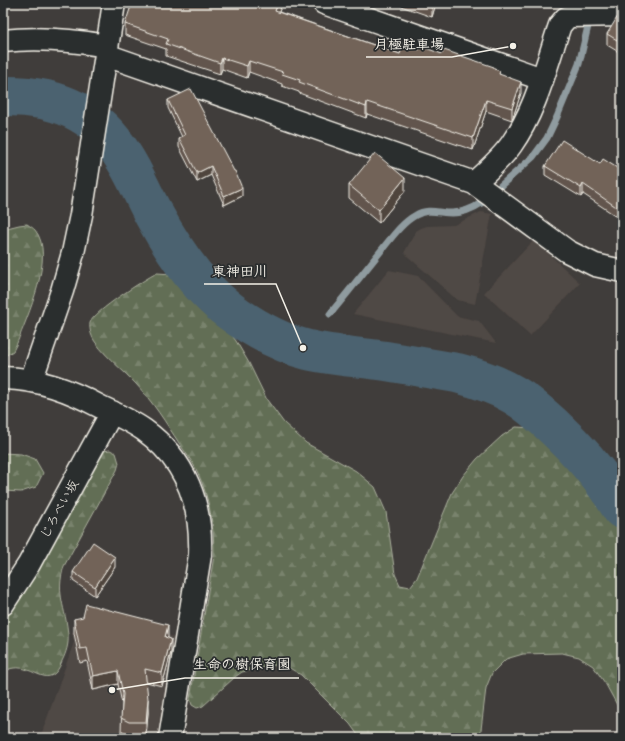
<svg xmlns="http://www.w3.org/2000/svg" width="625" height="741" viewBox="0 0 625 741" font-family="'Comic Neue','Klee One',sans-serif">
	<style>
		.built { fill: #4f4844 }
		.forest { fill: url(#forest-firs); stroke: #abb09e }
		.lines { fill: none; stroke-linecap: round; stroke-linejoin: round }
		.stream { stroke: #8f9b9f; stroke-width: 7 }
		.river { stroke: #4b626f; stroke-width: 40 }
		.minor-casing { stroke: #f4f1e8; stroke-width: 25 }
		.minor { stroke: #2a2d2e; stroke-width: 22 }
		.wall { fill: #62554d; stroke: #f4f1e8 }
		.shaded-wall { fill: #50453e; stroke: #f4f1e8 }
		.building { fill: #726359; stroke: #f4f1e8 }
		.labels { text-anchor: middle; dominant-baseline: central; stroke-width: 3.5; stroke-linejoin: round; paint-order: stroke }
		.street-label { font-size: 13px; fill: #f4f1e8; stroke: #2a2d2e }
		.leader { fill: none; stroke: #f4f1e8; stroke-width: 1.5 }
		.callout-dot { fill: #f4f1e8; stroke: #2a2d2e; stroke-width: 1.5 }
		.callout-label { font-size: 14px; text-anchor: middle; font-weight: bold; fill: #f4f1e8; stroke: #2a2d2e; stroke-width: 3.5; stroke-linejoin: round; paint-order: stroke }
	</style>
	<defs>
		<pattern id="forest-firs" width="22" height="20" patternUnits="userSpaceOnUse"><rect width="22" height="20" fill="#626e54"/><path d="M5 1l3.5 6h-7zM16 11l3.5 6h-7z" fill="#79836d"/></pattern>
	</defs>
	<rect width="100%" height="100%" fill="#403d3b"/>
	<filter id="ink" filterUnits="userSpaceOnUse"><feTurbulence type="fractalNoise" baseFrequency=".025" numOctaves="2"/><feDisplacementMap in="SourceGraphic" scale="8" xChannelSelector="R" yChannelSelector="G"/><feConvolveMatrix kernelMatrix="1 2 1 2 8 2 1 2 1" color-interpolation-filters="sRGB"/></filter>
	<g filter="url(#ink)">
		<path class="built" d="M481 212 492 214 475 304 457 300 404 253 416 231 421 228 427 226 454 225Z
			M534 240 580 283 530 336 484 293Z
			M389 270 418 276 457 316 479 321 496 343 353 314Z
			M84 614 175 637 159 738H40L74 642 72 632 79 630Z"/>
		<path class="forest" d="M27 224C30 226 33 228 35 230 56 255 27 317 17 343L13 351 3 357V229L19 225Z
			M157 273 172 274 186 283 222 322 236 341 249 363 267 400 284 423 306 443 356 471 375 487 386 512 395 574 400 585 410 587 417 578 452 493 463 476 477 459 502 436 516 427 533 428 547 437 564 453 587 480 608 508 622 532V714L605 683 593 666 579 657 562 653 523 654 506 659 492 673 486 688 480 738H360L350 724 301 675 288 667 274 665 242 672 235 677 203 706 197 708 192 705 190 699 214 556C214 526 210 499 197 471 192 461 185 452 179 443 166 423 153 402 136 384 124 371 107 358 96 343 92 338 89 330 90 323 93 312 145 279 157 273Z
			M110 450 116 453 119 463 117 470 64 566C55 595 66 607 68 635 69 644 66 653 62 661 50 693 34 665 14 668 10 668 6 671 3 673V617L13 604 103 451Z
			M3 453 21 454 35 459 43 473 36 487 21 492 3 491Z"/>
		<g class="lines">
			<path class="stream" d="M498 188 533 157 547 138 557 117 579 64 589 22
				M330 314C347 294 363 273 380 252 390 240 401 223 416 215 428 208 439 213 452 213 463 213 474 208 483 202
				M303 348 312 337"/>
			<path class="river" d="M3 96C54 95 96 111 123 156 135 174 143 195 154 215 172 248 199 288 230 311 253 328 280 343 308 350 333 356 360 357 386 361 410 365 433 369 457 373 477 378 496 384 514 395 528 403 540 414 552 425 579 450 603 477 622 509"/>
			<defs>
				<path id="minor" d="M324 3 542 79
					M3 41C38 37 72 40 107 46
					M106 55 474 183 567 251 595 265 622 271
					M474 183C487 171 501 159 511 145 536 110 546 66 560 25L566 18 571 16 622 15
					M3 378C40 379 69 390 101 407 116 414 131 421 144 430 186 460 202 505 200 555L170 738
					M31 381 62 291 73 253 81 215 114 3
					M3 604 29 564 112 412"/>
			</defs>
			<use href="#minor" class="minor-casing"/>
			<use href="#minor" class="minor"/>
		</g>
		<path class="wall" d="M282 3 279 12 400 54 412 49 419 50 442 54 494 69 521 93 512 120 486 111 473 150 367 114 366 118 299 93V92L282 86V84L249 72 247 78 222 69 220 74 166 56V49L125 35V24Z
			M398 3H436L432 17 398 5Z
			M622 16V54L607 45V34Z
			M168 100 242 196 224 205 211 175 197 182 179 147V138L182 137 168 108Z
			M600 164 622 171V220L583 194 581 197 545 175V166Z
			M349 185 405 191 379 223 349 198Z
			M115 567 95 596 73 581V572Z
			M74 619 168 638 171 652 162 686 146 682 148 713 146 736H129L121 731 122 704 118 684 93 690 87 661 80 663 74 633Z"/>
		<path class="shaded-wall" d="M278 3H282V4L275 22V11Z
			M433 3H436L432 17V8Z
			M222 58V69L220 74V63Z
			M249 61V72L247 78V66Z
			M521 82V93L512 120V108Z
			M486 100V111L473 150V138Z
			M367 102V114L366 118V107Z
			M211 166V175L197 182V173Z
			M405 178V191L379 223V210Z
			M583 184V194L581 197V188Z
			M242 188V196L224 205V196Z
			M115 557V567L95 596V587Z
			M168 625V638L165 637Z
			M171 639V652L162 686V673Z
			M118 671V684L93 690V676Z
			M148 699V713L146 736V722Z"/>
		<path class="building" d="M132 3H278L275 11 400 54 403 46 412 49 413 47 419 50 420 46 442 54 444 50 494 67V69L500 71 499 74 521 82 512 108 486 100 473 138 367 102 366 107 299 82 300 80 282 74 283 72 249 61 247 66 222 58 220 63 166 44 168 39 125 24Z
			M418 3H433L432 8Z
			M618 16H622V43L607 34Z
			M191 89 234 171H235L242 188 224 196 211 166 197 173 179 138 185 135 168 100Z
			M562 140 600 164 603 159 622 171V211L583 184 581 188 545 166Z
			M375 153 405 178 379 210 349 185Z
			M93 542 115 557 95 587 73 572Z
			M86 604 168 625 165 637 171 639 162 673 145 669 148 699 146 722H129L121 718 123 694 118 671 93 676 87 648 80 649 74 619 83 617Z"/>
	</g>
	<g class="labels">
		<g class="street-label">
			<text transform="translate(59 509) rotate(-61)">じろべい坂</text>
		</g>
	</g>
	<path class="leader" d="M513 46L452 57H366M303 348L276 284H204M112 690L185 678H299"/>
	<g class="callout-dot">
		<circle cx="513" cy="46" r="4"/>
		<circle cx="303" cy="348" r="4"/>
		<circle cx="112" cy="690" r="4"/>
	</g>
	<g class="callout-label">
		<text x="409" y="49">月極駐車場</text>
		<text x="240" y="276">東神田川</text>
		<text x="242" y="669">生命の樹保育園</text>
	</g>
	<rect width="625" height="741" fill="none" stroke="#2a2d2e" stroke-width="16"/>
	<rect x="8" y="8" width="609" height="725" fill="none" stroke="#f4f1e8" stroke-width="1.5" filter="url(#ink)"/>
</svg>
